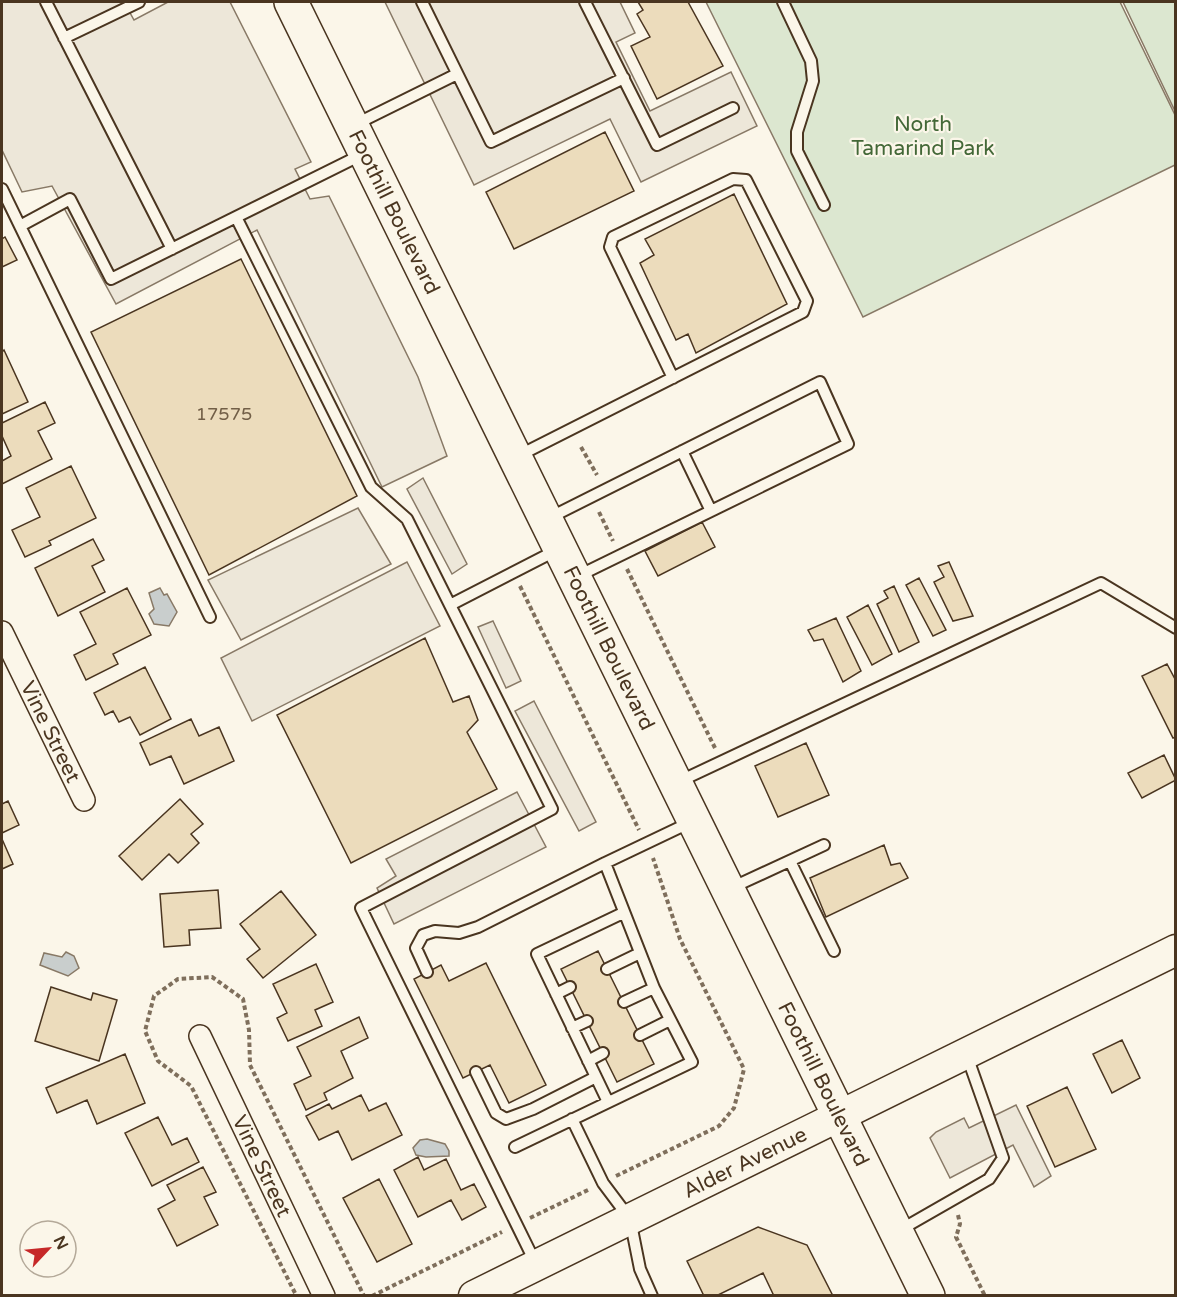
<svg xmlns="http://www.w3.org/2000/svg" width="1177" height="1297" viewBox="0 0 1177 1297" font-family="'Varela Round',sans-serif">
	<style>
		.green { fill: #dce7d0; stroke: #887966; stroke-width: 1.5 }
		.parking { fill: #ede7d9; stroke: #887966; stroke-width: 1.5 }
		.water { fill: #c9cecd; stroke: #887966; stroke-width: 1.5 }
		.building { fill: #ecdcbc; stroke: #4a3520; stroke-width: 1.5 }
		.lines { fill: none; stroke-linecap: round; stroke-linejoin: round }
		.service-casing { stroke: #4a3520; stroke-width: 14 }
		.minor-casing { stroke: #4a3520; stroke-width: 24 }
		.secondary-casing { stroke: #4a3520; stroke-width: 33 }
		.primary-casing { stroke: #4a3520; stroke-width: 36 }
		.path { stroke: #7f6f5c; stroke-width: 4; stroke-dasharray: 4.5 3; stroke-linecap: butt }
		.service { stroke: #fbf6e9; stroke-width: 10 }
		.minor { stroke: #fbf6e9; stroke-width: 21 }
		.secondary { stroke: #fbf6e9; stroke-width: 30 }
		.primary { stroke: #fbf6e9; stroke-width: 33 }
		.labels { text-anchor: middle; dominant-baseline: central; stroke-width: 4.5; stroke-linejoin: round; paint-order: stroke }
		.number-label { font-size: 18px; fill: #725f47 }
		.park-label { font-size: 21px; fill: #436837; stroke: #fbf6e9 }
		.street-label { font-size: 21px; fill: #4a3520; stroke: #fbf6e9 }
	</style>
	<rect width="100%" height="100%" fill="#fbf6e9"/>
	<path class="green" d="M706 2H1120L1175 115V165L863 317Z
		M1123 2H1175V111Z"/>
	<path class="parking" d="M2 2H124L134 20 168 2H230L311 162 295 169 310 199 329 196 418 377 447 456 382 487 257 230 116 304 52 186 22 192 2 150Z
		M385 2H620L635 33 616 42 650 111 731 72 757 126 641 182 610 119 474 185Z
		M423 478 467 564 452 574 407 489Z
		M358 508 391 564 241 640 208 580Z
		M407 562 440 626 252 721 221 658Z
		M493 621 521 681 506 688 478 627Z
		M534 701 596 822 579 831 515 711Z
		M517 792 546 847 394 924 377 888 396 876 386 859Z
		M1016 1105 1051 1176 1034 1187 1013 1145 950 1178 930 1138 936 1132 964 1118 969 1128Z"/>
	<path class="water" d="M160 588 164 595 167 594 177 612 169 626 154 624 149 614 154 609 149 593Z
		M66 952 74 956 79 968 68 976 40 965 44 953 62 957Z
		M427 1139 445 1144 449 1151V1156L426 1157 416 1155 413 1148 420 1140Z"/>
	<path class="building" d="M638 2H688L723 66 657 99 631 46 650 37 637 14 643 10Z
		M605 132 634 191 514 249 486 192Z
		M734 194 787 304 696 353 688 334 676 340 640 263 654 255 645 239Z
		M5 237 17 260 2 267V239Z
		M241 259 357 496 209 575 91 332Z
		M4 350 28 402 2 414V352Z
		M45 402 55 423 38 431 52 459 2 484V461L11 456 2 436V423Z
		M71 466 96 518 49 541 51 545 25 557 12 530 40 517 26 488Z
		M702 522 715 547 658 576 645 551Z
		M93 539 104 560 92 566 105 592 58 616 35 568Z
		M949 562 973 616 953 621 934 582 944 577 938 566Z
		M919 578 946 630 933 636 906 585Z
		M894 586 919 642 899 652 877 604 888 598 884 591Z
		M127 588 151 635 113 654 118 664 86 680 74 655 96 644 80 612Z
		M868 605 892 654 872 665 847 617Z
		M836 618 861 671 843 682 823 639 814 641 808 630Z
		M425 638 453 702 469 696 478 720 467 732 497 789 351 863 277 715Z
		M1167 664 1176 681V737L1173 738 1142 676Z
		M145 667 171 719 140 735 130 717 119 722 113 711 105 715 94 693Z
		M191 719 199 736 219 727 234 761 184 784 171 756 150 765 140 743Z
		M806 743 829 795 778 817 755 766Z
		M1164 755 1176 780 1142 798 1128 773Z
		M180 799 203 824 191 834 199 843 178 863 169 854 142 880 119 856Z
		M8 801 19 825 2 833V804Z
		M2 839 13 864 2 869Z
		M884 845 891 865 900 863 908 878 826 917 810 878Z
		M218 890 221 928 189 930 190 945 164 947 160 894Z
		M281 891 316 935 263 978 247 959 260 949 240 924Z
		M598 951 654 1064 617 1082 561 969Z
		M486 963 546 1085 509 1103 490 1065 463 1078 414 979 441 965 449 981Z
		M316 964 333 1002 315 1010 322 1026 288 1041 277 1018 287 1013 273 984Z
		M51 987 91 1000 93 993 117 1000 99 1061 35 1041Z
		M359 1017 368 1038 341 1051 353 1078 324 1093 327 1100 306 1110 294 1084 311 1076 297 1047Z
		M1122 1040 1140 1078 1112 1093 1093 1054Z
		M125 1054 145 1103 97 1124 87 1100 57 1113 46 1088Z
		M1067 1087 1096 1149 1055 1167 1027 1106Z
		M361 1095 369 1111 386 1103 402 1135 352 1160 338 1131 319 1140 306 1116 329 1104 332 1109Z
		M158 1117 172 1145 187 1138 199 1162 152 1186 125 1133Z
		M418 1157 424 1170 446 1159 461 1190 474 1184 486 1207 462 1220 451 1200 418 1217 394 1170Z
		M203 1167 216 1192 204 1197 218 1225 177 1246 158 1209 175 1200 167 1185Z
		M379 1179 412 1244 377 1262 343 1198Z
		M758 1227 807 1245 833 1296H774L763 1273 716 1296H704L687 1261Z"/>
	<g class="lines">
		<defs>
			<path id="service" d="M46 2 172 249
				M422 2 491 142 624 78
				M585 2 657 145 733 108
				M783 2 811 61 813 81 797 132V151L824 205
				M64 38 139 2
				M356 124 457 74
				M2 189 210 617
				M236 217 371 487 407 519 450 605 557 550
				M20 226 70 199 111 279 361 155
				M682 451 711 511
				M518 456 803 312 807 301 746 180 733 179 613 237 610 247 673 378
				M549 518 820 382 848 444 576 577
				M450 605 552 809 361 908 536 1264
				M678 782 1101 583 1176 628
				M790 861 834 951
				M731 888 824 845
				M607 969 640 953
				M427 972 416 948 423 935 435 931 459 933 478 927 605 863
				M556 994 570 987
				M624 1002 654 988
				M572 1028 587 1021
				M640 1035 670 1020
				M588 1061 603 1053
				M476 1072 496 1113 506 1119 533 1109 596 1077
				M608 1102 537 954 623 913
				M572 1119 603 1183 630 1219 640 1269 652 1296
				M515 1147 692 1062 654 988 605 863 691 822
				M900 1230 989 1179 1003 1158 967 1056"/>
			<g id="minor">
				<path id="s1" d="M2 632 84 800"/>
				<path id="s2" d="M200 1036 324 1296"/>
			</g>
			<g id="secondary">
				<path id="s3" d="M474 1296 1176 950"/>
			</g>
			<g id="primary">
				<path id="s4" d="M291 2 928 1296"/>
			</g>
		</defs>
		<use href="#service" class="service-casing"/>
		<use href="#minor" class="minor-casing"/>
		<use href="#secondary" class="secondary-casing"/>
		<use href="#primary" class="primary-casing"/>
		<path class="path" d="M581 447 597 475
			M599 512 613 541
			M627 569 715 748
			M520 586 639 830
			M616 1176 719 1126 734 1108 744 1069 680 939 653 858
			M958 1215 960 1224 956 1237 985 1296
			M530 1218 588 1190
			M295 1293 191 1086 158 1061 145 1031 154 996 178 979 212 977 243 999 249 1030 250 1065 364 1296
			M372 1296 502 1232"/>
		<use href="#service" class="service"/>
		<use href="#minor" class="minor"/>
		<use href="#secondary" class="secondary"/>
		<use href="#primary" class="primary"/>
	</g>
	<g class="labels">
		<g class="number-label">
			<text x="224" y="414">17575</text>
		</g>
		<g class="park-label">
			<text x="923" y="124">North<tspan x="923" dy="24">Tamarind Park</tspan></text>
		</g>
		<g class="street-label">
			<text stroke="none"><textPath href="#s4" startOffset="234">Foothill Boulevard</textPath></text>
			<text stroke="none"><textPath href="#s4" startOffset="720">Foothill Boulevard</textPath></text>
			<text stroke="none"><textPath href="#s1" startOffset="111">Vine Street</textPath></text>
			<text stroke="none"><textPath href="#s4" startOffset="1206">Foothill Boulevard</textPath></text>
			<text stroke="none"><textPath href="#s3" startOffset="302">Alder Avenue</textPath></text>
			<text stroke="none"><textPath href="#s2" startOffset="144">Vine Street</textPath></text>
		</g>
	</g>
	<rect width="1177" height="1297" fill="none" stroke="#4a3520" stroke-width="6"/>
	<g transform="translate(48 1249) rotate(64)"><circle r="28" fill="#fbf6e9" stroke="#b4a999" stroke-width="1.5"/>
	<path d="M0-4.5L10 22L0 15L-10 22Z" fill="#c62828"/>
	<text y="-9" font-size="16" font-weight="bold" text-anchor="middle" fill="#4a3520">N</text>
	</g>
</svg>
